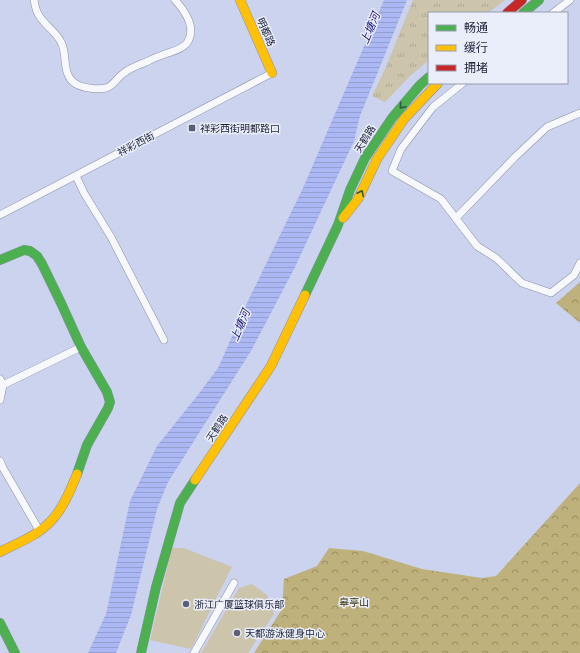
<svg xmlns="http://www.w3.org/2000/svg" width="580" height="653" viewBox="0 0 580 653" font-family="Quicksand,'Noto Sans SC',sans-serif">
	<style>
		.forest { fill: url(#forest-crowns) }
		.park { fill: url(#park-tufts) }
		.pitch { fill: #ccc4ab }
		.water { fill: url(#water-rules) }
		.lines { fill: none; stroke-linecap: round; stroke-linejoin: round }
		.street-casing { stroke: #8c91a7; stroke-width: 8 }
		.fast-casing { stroke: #8c91a7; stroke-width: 10 }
		.slow-casing { stroke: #8c91a7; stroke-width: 10 }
		.jam-casing { stroke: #8c91a7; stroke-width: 10 }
		.street { stroke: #f7f8fc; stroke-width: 7 }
		.fast { stroke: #4caf50; stroke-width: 9 }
		.slow { stroke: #ffc107; stroke-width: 9 }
		.jam { stroke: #c62828; stroke-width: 9 }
		.oneway { stroke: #2f5a41 }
		.poi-dot { fill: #5a5f77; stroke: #eaeefa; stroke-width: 1.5 }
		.labels { text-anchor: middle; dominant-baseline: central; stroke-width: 3; stroke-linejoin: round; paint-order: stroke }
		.street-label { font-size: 10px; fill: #1c2137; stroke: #eaeefa }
		.poi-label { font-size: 10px; fill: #1c2137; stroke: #eaeefa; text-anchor: start }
		.park-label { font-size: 10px; fill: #3b2f00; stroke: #eaeefa }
		.water-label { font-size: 11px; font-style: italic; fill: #1d157b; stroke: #eaeefa }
	</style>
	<defs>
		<pattern id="forest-crowns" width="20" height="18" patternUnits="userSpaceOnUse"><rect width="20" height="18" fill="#beb17c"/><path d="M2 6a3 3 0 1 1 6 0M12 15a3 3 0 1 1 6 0" fill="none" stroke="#9a9066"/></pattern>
		<pattern id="park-tufts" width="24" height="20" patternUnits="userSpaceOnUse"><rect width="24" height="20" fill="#ccc4ab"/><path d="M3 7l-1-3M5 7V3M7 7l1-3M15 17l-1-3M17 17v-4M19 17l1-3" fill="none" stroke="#afa894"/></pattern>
		<pattern id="water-rules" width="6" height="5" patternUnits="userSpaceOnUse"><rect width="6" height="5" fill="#abb8f3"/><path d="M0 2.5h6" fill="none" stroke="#939ed1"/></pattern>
	</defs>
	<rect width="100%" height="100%" fill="#ccd3ee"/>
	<path class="forest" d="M580 282V323L556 303Z
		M580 483V653H254L282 609 284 579 317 566 329 548 363 551 422 569 482 578 496 576Z"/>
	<path class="park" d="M413 0H505L488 13H429V60L411 75 385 102 372 96 385 69Z"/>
	<path class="pitch" d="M172 548H184L232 567 191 649 150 640Z
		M252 584 267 595 274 614 248 653H201L239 588Z"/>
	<path class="water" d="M384 0H407L360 116 354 141 294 269 251 351 168 482 157 509 131 615 116 653H88L106 614 130 501 157 446 197 396 218 368 247 303 303 188Z"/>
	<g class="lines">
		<defs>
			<path id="street" d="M34 0C35 6 36 12 40 17 46 26 56 32 61 42 68 55 61 75 76 84 83 88 98 90 106 88 114 86 117 77 124 73 130 68 139 65 146 62 152 59 159 56 165 54 173 51 181 50 187 43 197 28 185 11 175 0
				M553 13 570 0
				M463 83 433 107 401 149 392 171 441 199 477 246 496 258 522 283 551 293 574 275 580 263
				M76 176 84 193 111 237 164 340
				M0 215 272 73
				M456 218 515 157 547 127 580 113
				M0 379 3 385 0 400
				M3 385 81 347
				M0 461 3 468 39 530
				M194 653 234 583"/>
			<path id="fast" d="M523 13 539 0
				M0 260 24 250 30 251 37 256 42 264 61 303 81 347 107 392 110 402 108 408 87 445 77 474
				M305 295 338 225 350 190 365 158 392 118 420 85 429 77
				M0 623 15 653
				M141 653 156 587 180 503 195 480"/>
			<path id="slow" d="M240 0 272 73
				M343 218 358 199 377 159 404 119 438 83
				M195 480 271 366 305 295
				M0 552C17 543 37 536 50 522 63 509 70 491 77 474"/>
			<path id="jam" d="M507 13 522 0"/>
		</defs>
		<use href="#street" class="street-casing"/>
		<use href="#fast" class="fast-casing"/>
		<use href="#slow" class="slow-casing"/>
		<use href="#jam" class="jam-casing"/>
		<use href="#street" class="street"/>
		<use href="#fast" class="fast"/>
		<use href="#slow" class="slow"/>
		<use href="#jam" class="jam"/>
	</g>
	<defs><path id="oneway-chevron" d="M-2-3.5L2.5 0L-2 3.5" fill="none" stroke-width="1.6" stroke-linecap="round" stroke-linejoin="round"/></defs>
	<g class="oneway">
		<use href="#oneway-chevron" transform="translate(402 106) rotate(131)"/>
		<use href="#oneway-chevron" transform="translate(361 193) rotate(-64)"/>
	</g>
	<g class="poi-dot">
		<rect x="188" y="124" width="8" height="8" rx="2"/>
		<circle cx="186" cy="604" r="4"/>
		<circle cx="237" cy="633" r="4"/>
	</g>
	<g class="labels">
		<g class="street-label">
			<text transform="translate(266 32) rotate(66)">明都路</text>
			<text transform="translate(365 139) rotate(-58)">天鹤路</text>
			<text transform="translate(136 144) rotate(-28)">祥彩西街</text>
			<text transform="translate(217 428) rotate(-56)">天鹤路</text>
		</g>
		<g class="poi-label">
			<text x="200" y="128">祥彩西街明都路口</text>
			<text x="194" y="604">浙江广厦篮球俱乐部</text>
			<text x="245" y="633">天都游泳健身中心</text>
		</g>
		<g class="park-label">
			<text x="354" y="602">皋亭山</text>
		</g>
		<g class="water-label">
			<text transform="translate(370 28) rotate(-67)">上塘河</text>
			<text transform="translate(240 325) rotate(-67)">上塘河</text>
		</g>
	</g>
	<rect x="428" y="12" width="140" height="72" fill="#eaeefa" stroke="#989cac"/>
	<rect x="436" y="25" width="20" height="6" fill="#4caf50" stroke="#989cac"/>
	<text x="464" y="32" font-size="12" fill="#1c2137">畅通</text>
	<rect x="436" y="45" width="20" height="6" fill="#ffc107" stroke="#989cac"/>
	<text x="464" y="52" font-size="12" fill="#1c2137">缓行</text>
	<rect x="436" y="65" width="20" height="6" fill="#c62828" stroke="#989cac"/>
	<text x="464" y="72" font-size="12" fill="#1c2137">拥堵</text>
</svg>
